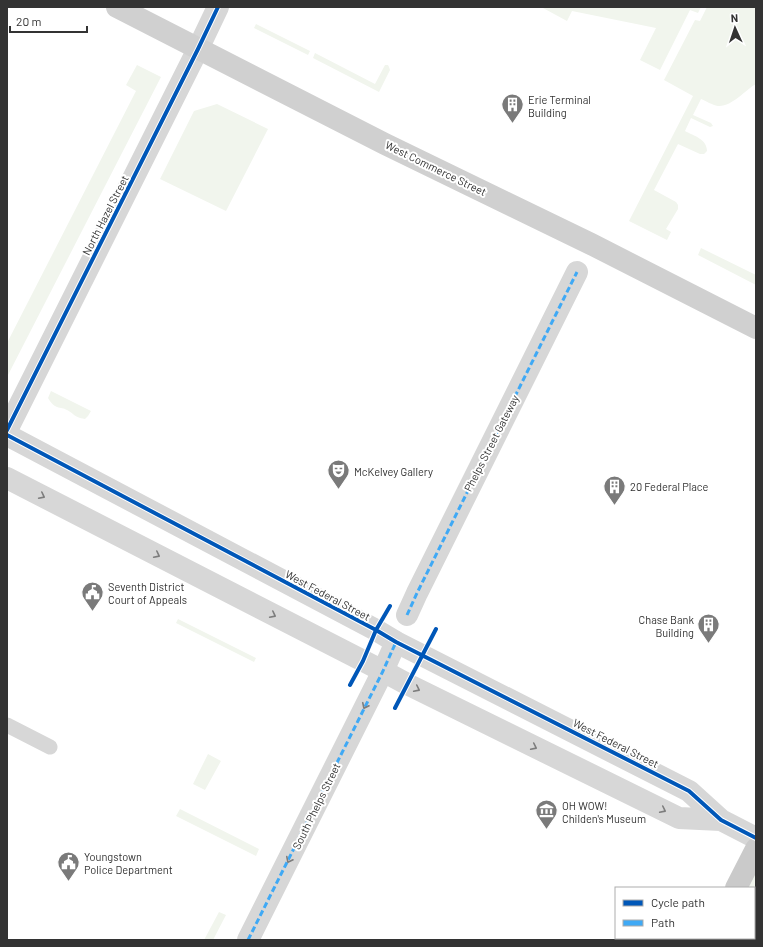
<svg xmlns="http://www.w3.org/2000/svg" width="763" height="947" viewBox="0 0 763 947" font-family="Barlow,sans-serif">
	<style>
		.green { fill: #f1f5ed }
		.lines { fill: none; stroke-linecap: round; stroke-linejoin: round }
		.service { stroke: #d7d7d7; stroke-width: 15 }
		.pedestrian { stroke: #d7d7d7; stroke-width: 22 }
		.minor { stroke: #d7d7d7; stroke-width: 22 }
		.tertiary { stroke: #d7d7d7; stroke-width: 22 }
		.secondary { stroke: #d0d0d0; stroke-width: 22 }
		.primary { stroke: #cacaca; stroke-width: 22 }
		.quiet { stroke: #3fa9f5; stroke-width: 3; stroke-dasharray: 6 3; stroke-linecap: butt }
		.cycleway-casing { stroke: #fff; stroke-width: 6 }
		.cycleway { stroke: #0057b8; stroke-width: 4 }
		.oneway { stroke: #7d7d7d }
		.labels { text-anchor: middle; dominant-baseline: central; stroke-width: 4; stroke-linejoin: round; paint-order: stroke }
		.poi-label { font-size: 11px; fill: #333; stroke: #fff; text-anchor: start }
		.street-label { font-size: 11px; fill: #333; stroke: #fff }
	</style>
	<rect width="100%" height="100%" fill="#fff"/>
	<path class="green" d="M522 7H701L698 13 690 10 660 70 640 60 656 28 572 11 567 21 543 8H524Z
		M707 7H756V84C745 90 732 107 718 106 712 105 706 101 701 99L693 115 711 123 713 126 710 127 691 118 685 131C694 136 707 139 707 151L704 154H700L678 144 654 190 676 202 678 205V209L666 229 671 232 667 240 629 221 693 96 664 80 695 20 700 21Z
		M256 24 310 51 308 55 254 28Z
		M315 53 375 84 385 65H388L389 67 390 70 379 92 313 58Z
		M137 65 161 77 8 375 7 374V343L136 91 126 85Z
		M217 104 268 129 226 211 160 179 194 111Z
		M701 248 756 275V285L698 255Z
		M51 391 91 411 88 416 85 419C73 417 75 414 67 410 63 408 65 409 61 408 54 407 51 403 48 398Z
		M178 619 256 658 254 662 176 623Z
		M208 754 221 761 205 790 193 784Z
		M180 809 259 849 256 856 176 816Z
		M756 849V940H715L716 938H754V888H736Z
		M219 912 226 915 213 940H204Z"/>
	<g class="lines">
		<path class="service" d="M7 725 50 747"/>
		<path class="pedestrian" d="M407 615 417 593 577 272"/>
		<path class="minor" d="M7 430 198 49 218 7
			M248 940 383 671 396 642"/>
		<path class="tertiary" d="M7 435 376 630 396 642 689 791 721 820 756 838
			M7 478 383 671 407 684 679 818 721 820"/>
		<path class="secondary" d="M117 7 385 144 591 244 756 328"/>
		<path class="primary" d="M736 888 756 849
			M715 940 716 938"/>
		<path class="quiet" d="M407 615 417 593 577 272
			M248 940 383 671 396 642"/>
		<defs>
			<path id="cycleway" d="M7 430 198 49 218 7
				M7 435 376 630 396 642 689 791 721 820 756 838
				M350 685 363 661 376 630 390 606
				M395 708 436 629"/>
		</defs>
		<use href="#cycleway" class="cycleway-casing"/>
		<use href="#cycleway" class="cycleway"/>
	</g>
	<defs><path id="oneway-chevron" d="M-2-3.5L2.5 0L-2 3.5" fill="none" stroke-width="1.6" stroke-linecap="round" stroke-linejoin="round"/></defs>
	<g class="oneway">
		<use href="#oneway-chevron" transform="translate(42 496) rotate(27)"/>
		<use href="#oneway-chevron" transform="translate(157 555) rotate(27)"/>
		<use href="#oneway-chevron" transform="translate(273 615) rotate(27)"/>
		<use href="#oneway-chevron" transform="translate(417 689) rotate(26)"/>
		<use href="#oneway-chevron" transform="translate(365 706) rotate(116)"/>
		<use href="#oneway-chevron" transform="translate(534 747) rotate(26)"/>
		<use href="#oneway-chevron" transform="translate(663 810) rotate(26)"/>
		<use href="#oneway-chevron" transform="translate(289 860) rotate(117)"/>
	</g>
	<defs>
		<symbol id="building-pin" viewBox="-11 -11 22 30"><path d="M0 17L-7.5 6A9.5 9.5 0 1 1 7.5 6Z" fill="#7a7a7a" stroke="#fff"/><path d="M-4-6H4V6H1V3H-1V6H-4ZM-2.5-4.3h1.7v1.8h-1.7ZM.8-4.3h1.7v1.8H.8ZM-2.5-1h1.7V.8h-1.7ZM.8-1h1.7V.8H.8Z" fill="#fff"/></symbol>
		<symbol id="theatre-pin" viewBox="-11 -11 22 30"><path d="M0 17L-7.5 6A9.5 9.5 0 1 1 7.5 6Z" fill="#7a7a7a" stroke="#fff"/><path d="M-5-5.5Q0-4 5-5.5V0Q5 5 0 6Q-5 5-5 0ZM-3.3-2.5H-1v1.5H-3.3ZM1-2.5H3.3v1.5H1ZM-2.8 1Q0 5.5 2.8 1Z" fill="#fff"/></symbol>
		<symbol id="civic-pin" viewBox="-11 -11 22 30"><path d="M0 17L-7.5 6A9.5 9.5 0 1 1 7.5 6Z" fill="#7a7a7a" stroke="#fff"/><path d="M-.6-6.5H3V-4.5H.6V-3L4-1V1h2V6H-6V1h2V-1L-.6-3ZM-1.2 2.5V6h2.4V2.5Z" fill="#fff"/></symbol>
		<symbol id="museum-pin" viewBox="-11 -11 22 30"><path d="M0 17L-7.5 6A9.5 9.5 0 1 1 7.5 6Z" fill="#7a7a7a" stroke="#fff"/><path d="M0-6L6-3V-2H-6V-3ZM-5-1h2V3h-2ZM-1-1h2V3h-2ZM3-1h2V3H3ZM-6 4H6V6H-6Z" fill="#fff"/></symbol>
	</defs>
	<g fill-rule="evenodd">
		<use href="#building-pin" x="500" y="92" width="25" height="34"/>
		<use href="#theatre-pin" x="326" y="458" width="25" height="34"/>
		<use href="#building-pin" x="602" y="474" width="25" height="34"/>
		<use href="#civic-pin" x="80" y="580" width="25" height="34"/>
		<use href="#building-pin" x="696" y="612" width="25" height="34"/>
		<use href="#museum-pin" x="534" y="798" width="25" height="34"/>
		<use href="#civic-pin" x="56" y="850" width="25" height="34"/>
	</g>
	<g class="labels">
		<g class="poi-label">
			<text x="528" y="99">Erie Terminal<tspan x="528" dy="13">Building</tspan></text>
			<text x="354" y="471">McKelvey Gallery</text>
			<text x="630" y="486">20 Federal Place</text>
			<text x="108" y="586">Seventh District<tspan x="108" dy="13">Court of Appeals</tspan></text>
			<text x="694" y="619" text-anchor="end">Chase Bank<tspan x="694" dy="13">Building</tspan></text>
			<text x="562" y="805">OH WOW!<tspan x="562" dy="13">Childen's Museum</tspan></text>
			<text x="84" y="856">Youngstown<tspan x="84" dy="13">Police Department</tspan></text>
		</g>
		<g class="street-label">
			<text transform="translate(436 168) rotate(26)">West Commerce Street</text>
			<text transform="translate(105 215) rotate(-63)">North Hazel Street</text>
			<text transform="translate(491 443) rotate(-63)">Phelps Street Gateway</text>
			<text transform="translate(328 595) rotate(28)">West Federal Street</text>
			<text transform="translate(616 743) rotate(27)">West Federal Street</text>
			<text transform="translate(316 806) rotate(-64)">South Phelps Street</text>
		</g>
	</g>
	<rect width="763" height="947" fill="none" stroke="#333333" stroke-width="16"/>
	<rect x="615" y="887" width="140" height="52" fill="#ffffff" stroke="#adadad"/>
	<rect x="623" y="900" width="20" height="6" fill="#0057b8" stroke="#adadad"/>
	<text x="651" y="907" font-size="12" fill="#333333">Cycle path</text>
	<rect x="623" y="920" width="20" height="6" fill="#3fa9f5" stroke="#adadad"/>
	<text x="651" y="927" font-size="12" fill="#333333">Path</text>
	<g transform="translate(735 28) rotate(357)" stroke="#ffffff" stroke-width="3" paint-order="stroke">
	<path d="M0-3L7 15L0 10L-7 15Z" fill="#333333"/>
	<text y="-6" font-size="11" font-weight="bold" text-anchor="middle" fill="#333333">N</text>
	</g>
	<path d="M10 26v6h77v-6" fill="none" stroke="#333333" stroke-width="2"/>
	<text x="16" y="26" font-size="12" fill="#333333" stroke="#ffffff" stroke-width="3" paint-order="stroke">20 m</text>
</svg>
